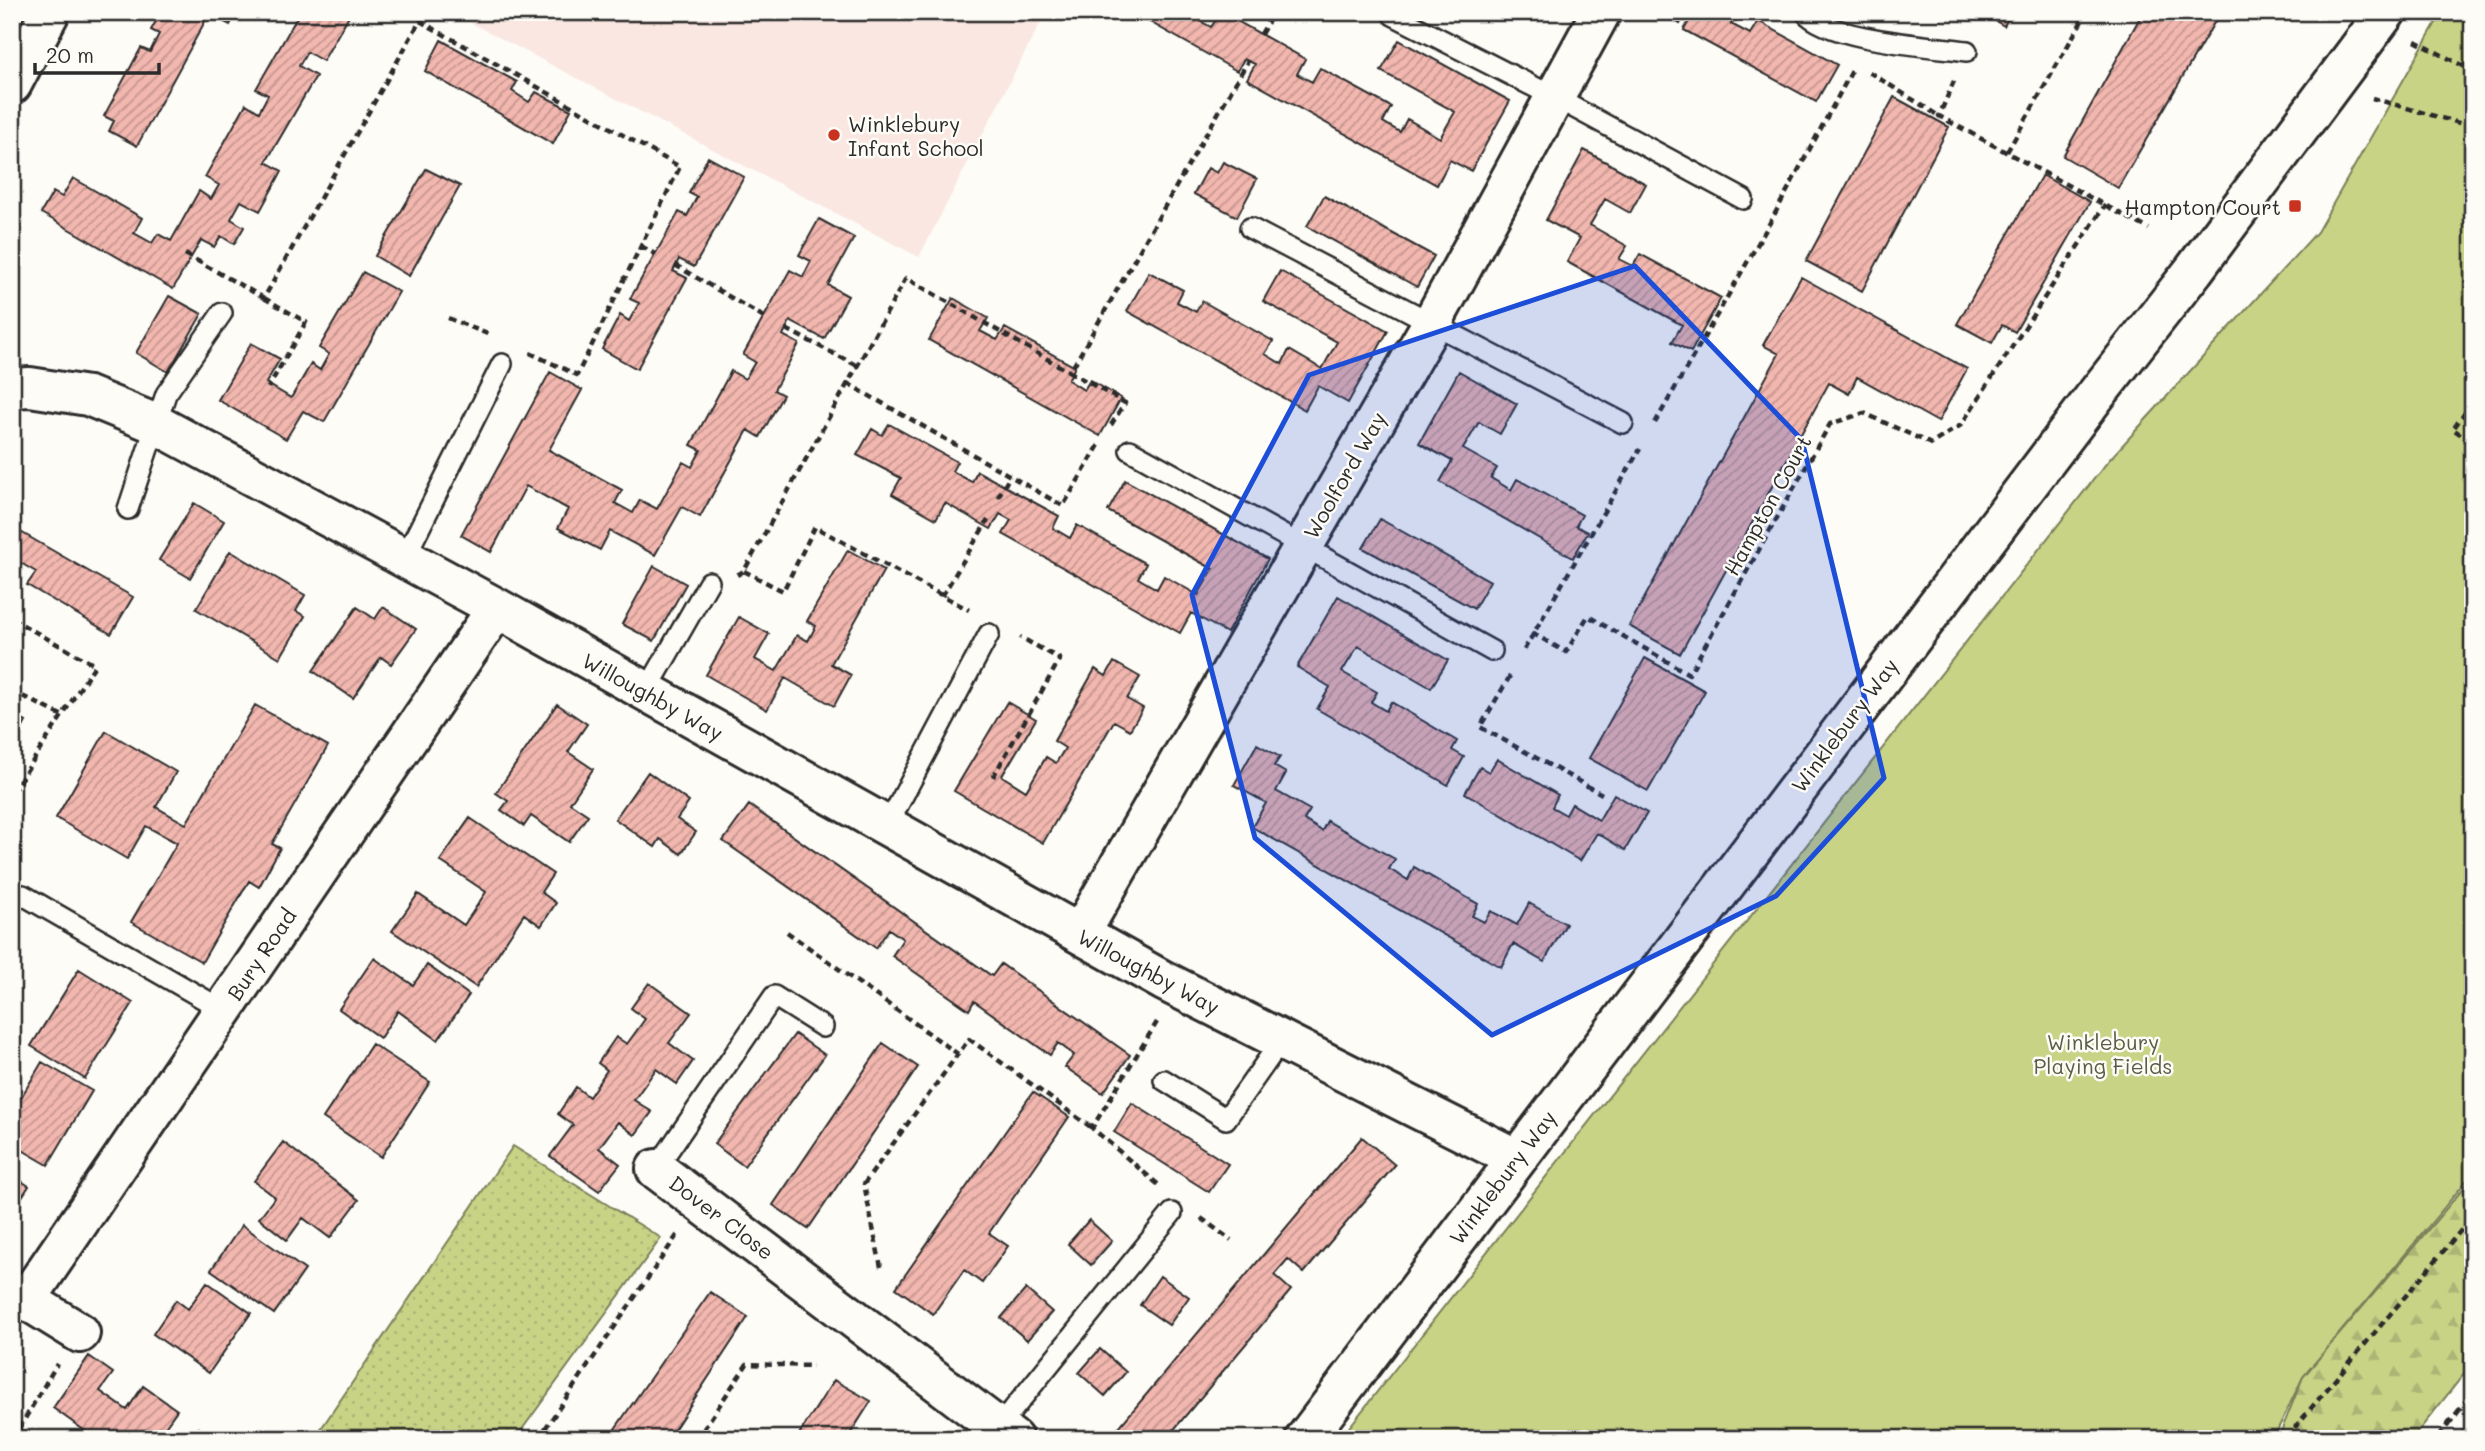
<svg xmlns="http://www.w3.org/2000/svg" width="2485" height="1451" viewBox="0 0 2485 1451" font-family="Mali,sans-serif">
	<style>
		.built { fill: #fae7e1 }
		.green { fill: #c8d386; stroke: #7a7f58; stroke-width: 2 }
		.forest { fill: url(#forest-firs); stroke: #7a7f58; stroke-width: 2 }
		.garden { fill: url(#garden-dots); stroke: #7a7f58; stroke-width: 2 }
		.building { fill: url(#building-hatch); stroke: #2b2b2b; stroke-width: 2 }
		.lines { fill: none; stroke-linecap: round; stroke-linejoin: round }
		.lane-casing { stroke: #2b2b2b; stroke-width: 24 }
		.street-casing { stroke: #2b2b2b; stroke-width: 44 }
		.secondary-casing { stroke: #2b2b2b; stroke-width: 44 }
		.path { stroke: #2b2b2b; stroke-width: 4.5; stroke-dasharray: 7 5; stroke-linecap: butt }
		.lane { stroke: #fdfcf7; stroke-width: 19 }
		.street { stroke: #fdfcf7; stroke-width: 38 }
		.secondary { stroke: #fdfcf7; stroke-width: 38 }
		.rail { stroke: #2b2b2b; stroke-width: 5; stroke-dasharray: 10 5; stroke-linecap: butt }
		.marked { fill: #1d4ed8; fill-opacity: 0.2; stroke: #1d4ed8; stroke-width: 5; stroke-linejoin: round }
		.poi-dot { fill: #c8321e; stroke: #fdfcf7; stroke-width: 2.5 }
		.labels { text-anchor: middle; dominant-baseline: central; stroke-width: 5; stroke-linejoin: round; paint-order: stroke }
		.poi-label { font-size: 21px; fill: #2b2b2b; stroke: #fdfcf7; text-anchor: start }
		.street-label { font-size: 21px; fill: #2b2b2b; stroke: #fdfcf7 }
		.park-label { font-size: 21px; fill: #5a5d46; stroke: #fdfcf7 }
	</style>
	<defs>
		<pattern id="forest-firs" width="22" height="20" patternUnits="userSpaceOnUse" patternTransform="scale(1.75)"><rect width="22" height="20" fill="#c8d386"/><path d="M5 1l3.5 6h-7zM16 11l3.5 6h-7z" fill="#acb574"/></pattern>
		<pattern id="garden-dots" width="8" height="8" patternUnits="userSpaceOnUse" patternTransform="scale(1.75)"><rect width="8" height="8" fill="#c8d386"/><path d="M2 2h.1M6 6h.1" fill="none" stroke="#acb574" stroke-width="1.8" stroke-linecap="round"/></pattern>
		<pattern id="building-hatch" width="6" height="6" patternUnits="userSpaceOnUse" patternTransform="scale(1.75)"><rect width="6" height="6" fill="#f2b7af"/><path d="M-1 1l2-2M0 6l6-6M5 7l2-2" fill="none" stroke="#c4958f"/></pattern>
	</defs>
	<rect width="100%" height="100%" fill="#fdfcf7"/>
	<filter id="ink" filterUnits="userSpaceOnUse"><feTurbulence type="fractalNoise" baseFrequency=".0143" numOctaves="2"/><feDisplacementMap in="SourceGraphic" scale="14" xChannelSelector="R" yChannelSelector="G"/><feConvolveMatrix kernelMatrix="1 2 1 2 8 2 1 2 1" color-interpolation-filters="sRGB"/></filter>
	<g filter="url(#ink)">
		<path class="built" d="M450 12H1046L919 257Z"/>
		<path class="green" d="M2442 12H2473V1173L2303 1377 2273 1439H1340L2109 460 2317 232Z"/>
		<path class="forest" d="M2473 1177V1363L2412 1439H2278L2303 1377Z"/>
		<path class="garden" d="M513 1146 661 1238 515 1439H314Z"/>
		<path class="building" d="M161 12H237L230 25 209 14 137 146 109 131 114 121 104 116 141 48 150 52 159 34 151 30Z
			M300 12H351L323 61 307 52 299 66 316 76 266 162 282 171 260 211 241 201 231 219 244 227 234 244 221 236 214 247 201 240 173 289 41 213 53 192 62 197 73 178 142 218 134 233 152 243 158 234 171 241 199 191 211 199 219 185 205 177 246 104 259 112 268 95 256 89Z
			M1132 12H1198L1195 18 1211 27 1221 12 1305 59 1297 74 1312 82 1320 68 1391 107 1383 122 1400 132 1407 119 1440 138 1455 112 1381 71 1399 40 1510 101 1471 171 1450 160 1437 185 1247 79 1255 64 1244 59 1237 71Z
			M1661 12H1686L1680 24Z
			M1694 12H1738L1731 24 1750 34 1758 21 1837 65 1816 102 1684 30Z
			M1980 12H2012L2004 26Z
			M2143 12H2212L2218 16 2118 188 2063 156Z
			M441 40 517 82 512 91 529 102 536 92 571 110 553 144 425 71Z
			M1894 97 1949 127 1862 291 1806 261Z
			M1584 150 1646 184 1630 213 1605 199 1590 225 1627 246 1619 259 1633 266 1640 254 1721 298 1691 352 1672 342 1682 325 1567 262 1580 238 1546 220Z
			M708 157 744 177 694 267 679 259 673 271 687 278 637 369 602 349 620 315 629 321 639 303 630 299 679 212 687 216 697 197 689 193Z
			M1223 162 1257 179 1237 217 1194 194 1208 168 1217 173Z
			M426 169 460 186 409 276 375 256Z
			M2042 175 2090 202 2015 332 2002 325 1992 343 1957 324Z
			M1324 196 1434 256 1417 287 1307 226Z
			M819 219 854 238 828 285 848 296 824 339 790 321 783 335 799 344 774 390 783 395 760 437 748 430 700 517 682 507 655 555 610 531 600 550 558 528 568 509 526 486 491 552 461 535 550 372 582 390 549 450 622 490 615 503 633 513 640 500 657 509 683 462 692 467 701 450 691 445 731 371 745 379 755 362 743 355 790 270 803 277 811 261 799 255Z
			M1280 271 1388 331 1348 403 1318 386 1305 410 1127 311 1149 272 1183 290 1177 302 1196 312 1202 301 1273 341 1265 354 1282 364 1289 350 1322 369 1337 342 1263 301Z
			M363 272 399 292 324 422 303 411 286 439 218 400 251 343 280 359 266 383 291 398 311 364 320 370 329 354 319 348Z
			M1801 277 1967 369 1938 422 1857 377 1849 394 1829 383 1680 654 1629 626 1779 354 1763 345Z
			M169 296 202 314 168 372 136 353Z
			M953 298 988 318 980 331 997 340 1005 328 1075 367 1068 380 1084 390 1090 380 1121 398 1100 436 929 340Z
			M1459 371 1517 404 1500 434 1479 422 1463 449 1497 468 1491 478 1511 490 1517 479 1582 515 1576 526 1588 532 1573 558 1440 482 1452 461 1419 443Z
			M889 424 957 462 952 471 972 482 977 471 1059 516 1053 528 1070 538 1077 525 1146 564 1138 578 1157 589 1164 576 1198 595 1213 569 1108 511 1125 480 1268 559 1227 633 1191 613 1180 633 1003 534 1011 520 1000 514 991 529 945 503 936 519 892 494 901 478 857 455 872 429 882 435Z
			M194 503 224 521 190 578 159 560Z
			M1380 519 1490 581 1474 609 1363 548Z
			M12 527 133 597 111 634 27 585 36 572 19 562 12 574Z
			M848 550 884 570 831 664 851 675 834 706 785 678 767 710 706 675 739 617 769 634 755 659 776 671 797 635 808 641 816 626 807 621Z
			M230 551 305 595 296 611 305 616 280 658 196 609Z
			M654 566 686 584 654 641 622 624Z
			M1338 596 1448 660 1431 688 1358 646 1342 672 1377 692 1371 702 1386 711 1391 702 1457 741 1452 750 1464 757 1448 785 1317 709 1330 687 1297 667Z
			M357 607 375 619 383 607 416 629 391 664 381 657 353 698 313 671Z
			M1645 658 1705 691 1648 791 1589 758Z
			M1114 662 1140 677 1127 699 1143 708 1130 730 1114 721 1043 843 954 791 1007 702 1036 719 1002 776 1026 791 1046 757 1056 763 1065 748 1054 741 1095 669 1106 676Z
			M557 704 587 724 568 752 593 769 570 803 588 815 569 842 531 816 524 826 501 810 508 801 496 793Z
			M255 705 328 746 272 844 280 848 259 887 249 881 202 962 131 922 177 843 146 826 127 859 56 818 106 731 176 772 156 807 186 824Z
			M12 714 26 722 12 747Z
			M1257 744 1280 757 1274 766 1286 773 1276 791 1310 810 1304 820 1322 831 1327 821 1395 859 1389 869 1408 880 1414 867 1478 904 1472 916 1484 922 1491 911 1517 925 1529 903 1566 924 1544 962 1513 944 1501 967 1252 827 1266 803 1234 785Z
			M1497 759 1558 795 1552 807 1566 815 1572 804 1599 820 1614 794 1647 813 1625 850 1597 833 1580 861 1465 793 1480 767 1489 772Z
			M648 772 689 802 677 819 696 832 681 854 660 839 655 847 615 819Z
			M749 805 992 976 1001 964 1130 1055 1103 1093 1065 1067 1074 1055 1058 1043 1050 1055 974 1001 969 1010 892 956 903 939 889 929 876 948 723 841Z
			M470 818 553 874 541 892 556 903 541 926 524 914 476 987 392 931 418 894 464 925 486 892 440 861Z
			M374 958 413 985 427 965 469 995 438 1040 398 1011 380 1038 339 1009Z
			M79 969 133 1003 85 1079 31 1046Z
			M649 983 691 1013 669 1043 693 1061 677 1084 656 1069 634 1100 652 1112 635 1135 618 1122 599 1148 620 1164 599 1191 550 1156 573 1125 558 1114 576 1087 589 1097 607 1070 598 1063 616 1037 627 1044 645 1019 631 1008Z
			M795 1034 825 1055 744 1166 714 1144Z
			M883 1043 918 1067 808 1229 773 1205Z
			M372 1044 430 1082 381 1157 323 1118Z
			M42 1062 92 1091 48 1165 12 1144V1097L19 1101Z
			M1033 1092 1069 1117 989 1233 1008 1246 982 1283 964 1270 933 1314 896 1288Z
			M1132 1103 1228 1164 1209 1192 1114 1132Z
			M1362 1137 1395 1165 1304 1273 1288 1259 1274 1275 1291 1290 1166 1439H1109Z
			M283 1142 359 1200 330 1238 303 1218 287 1240 259 1218 275 1197 254 1181Z
			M12 1175 29 1186 12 1212Z
			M1089 1220 1112 1241 1091 1265 1068 1244Z
			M242 1225 305 1270 274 1314 211 1270Z
			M1160 1276 1189 1297 1169 1325 1140 1305Z
			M207 1282 251 1313 209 1373 153 1334 176 1300 188 1309Z
			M1026 1289 1052 1312 1027 1340 1001 1318Z
			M710 1292 748 1317 668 1439H608Z
			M1100 1349 1126 1372 1105 1396 1079 1373Z
			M89 1356 113 1373 100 1391 127 1410 143 1386 177 1410 162 1431 173 1439H80L85 1431 53 1408Z
			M834 1380 871 1401 847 1439H796Z
			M199 1428 215 1439H191Z"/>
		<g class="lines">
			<defs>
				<path id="lane" d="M1805 12C1828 40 1930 46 1967 51
					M1393 15 1556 98 1743 199
					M1250 228 1623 423
					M1130 450 1492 651
					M128 509 166 394 222 313
					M405 557 502 364
					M646 692 709 582
					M886 828 989 634
					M23 895 223 1010
					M1164 1080 1226 1119 1281 1041
					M656 1169 774 996 823 1027
					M994 1433 1172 1213"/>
				<path id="street" d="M12 84 50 12
					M12 388 30 387 88 396 154 423 497 608 1164 981 1515 1158
					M1080 934 1432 323 1601 12
					M656 1169 1013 1439
					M12 1291 80 1333
					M26 1300 497 608"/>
				<path id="secondary" d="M1305 1439 2096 395 2194 270 2386 12"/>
			</defs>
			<use href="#lane" class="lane-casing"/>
			<use href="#street" class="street-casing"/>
			<use href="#secondary" class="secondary-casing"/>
			<path class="path" d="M1261 34 1274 12
				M2415 41 2473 71
				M1869 72 1939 116
				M1954 81 1939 116 2149 229
				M2372 98 2473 127
				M2007 152 2087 12
				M641 246 655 254
				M185 254 264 298 420 21 680 167 577 375 530 353
				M675 265 764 317
				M264 298 306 322 268 388
				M448 318 490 335
				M786 329 856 365
				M847 383 1063 506 1099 445
				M2473 402 2453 429 2473 443
				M1655 423 1772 219 1854 67
				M1111 425 1125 403 1070 372 1248 61
				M998 497 1010 476
				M744 571 783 591 815 527 969 610
				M737 575 744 571 906 278 1070 372
				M942 596 988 520
				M12 619 95 665 12 793
				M1532 633 1566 652 1588 616 1689 674 1830 424 1864 413 1931 444 1961 425 2105 205
				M1524 650 1640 449
				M1510 676 1480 727 1602 794
				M12 691 63 716
				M993 777 1060 659 1020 637
				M787 932 958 1054 969 1039 1092 1128
				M1157 1022 1092 1128 1161 1187
				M1201 1218 1231 1240
				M881 1267 864 1184 958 1054
				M13 1439 57 1364
				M538 1439 678 1234
				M697 1439 747 1364 813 1366
				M2290 1439 2296 1426 2473 1216"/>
			<use href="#lane" class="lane"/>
			<use href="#street" class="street"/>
			<use href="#secondary" class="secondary"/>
			<path class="rail" d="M2437 1439 2473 1392
				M2458 1439 2473 1420"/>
		</g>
	</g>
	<path class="marked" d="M1635 266 1802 440 1884 778 1776 896 1492 1035 1255 838 1192 595 1309 375Z"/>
	<g class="poi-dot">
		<circle cx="834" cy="135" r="7"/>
		<rect x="2288" y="199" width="14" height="14" rx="3.5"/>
	</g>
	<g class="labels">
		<g class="poi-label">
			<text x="848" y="123">Winklebury<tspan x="848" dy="24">Infant School</tspan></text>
			<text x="2281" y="206" text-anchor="end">Hampton Court</text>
		</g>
		<g class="street-label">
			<text transform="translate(1344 475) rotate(-60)">Woolford Way</text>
			<text transform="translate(1767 505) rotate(-61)">Hampton Court</text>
			<text transform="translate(653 696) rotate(29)">Willoughby Way</text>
			<text transform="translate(1844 725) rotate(-53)">Winklebury Way</text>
			<text transform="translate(261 954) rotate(-56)">Bury Road</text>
			<text transform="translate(1149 971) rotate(28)">Willoughby Way</text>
			<text transform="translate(1502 1177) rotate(-53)">Winklebury Way</text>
			<text transform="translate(722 1217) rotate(37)">Dover Close</text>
		</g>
		<g class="park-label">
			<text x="2103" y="1041">Winklebury<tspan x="2103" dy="24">Playing Fields</tspan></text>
		</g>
	</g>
	<rect width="2485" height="1451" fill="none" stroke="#fdfcf7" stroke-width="42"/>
	<rect x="21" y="21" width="2443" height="1409" fill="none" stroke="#2b2b2b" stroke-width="2.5" filter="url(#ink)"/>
	<path d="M35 63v10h124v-10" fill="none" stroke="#2b2b2b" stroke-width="3.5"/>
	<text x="46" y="63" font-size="21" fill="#2b2b2b" stroke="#fdfcf7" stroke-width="5" paint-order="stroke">20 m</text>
</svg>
